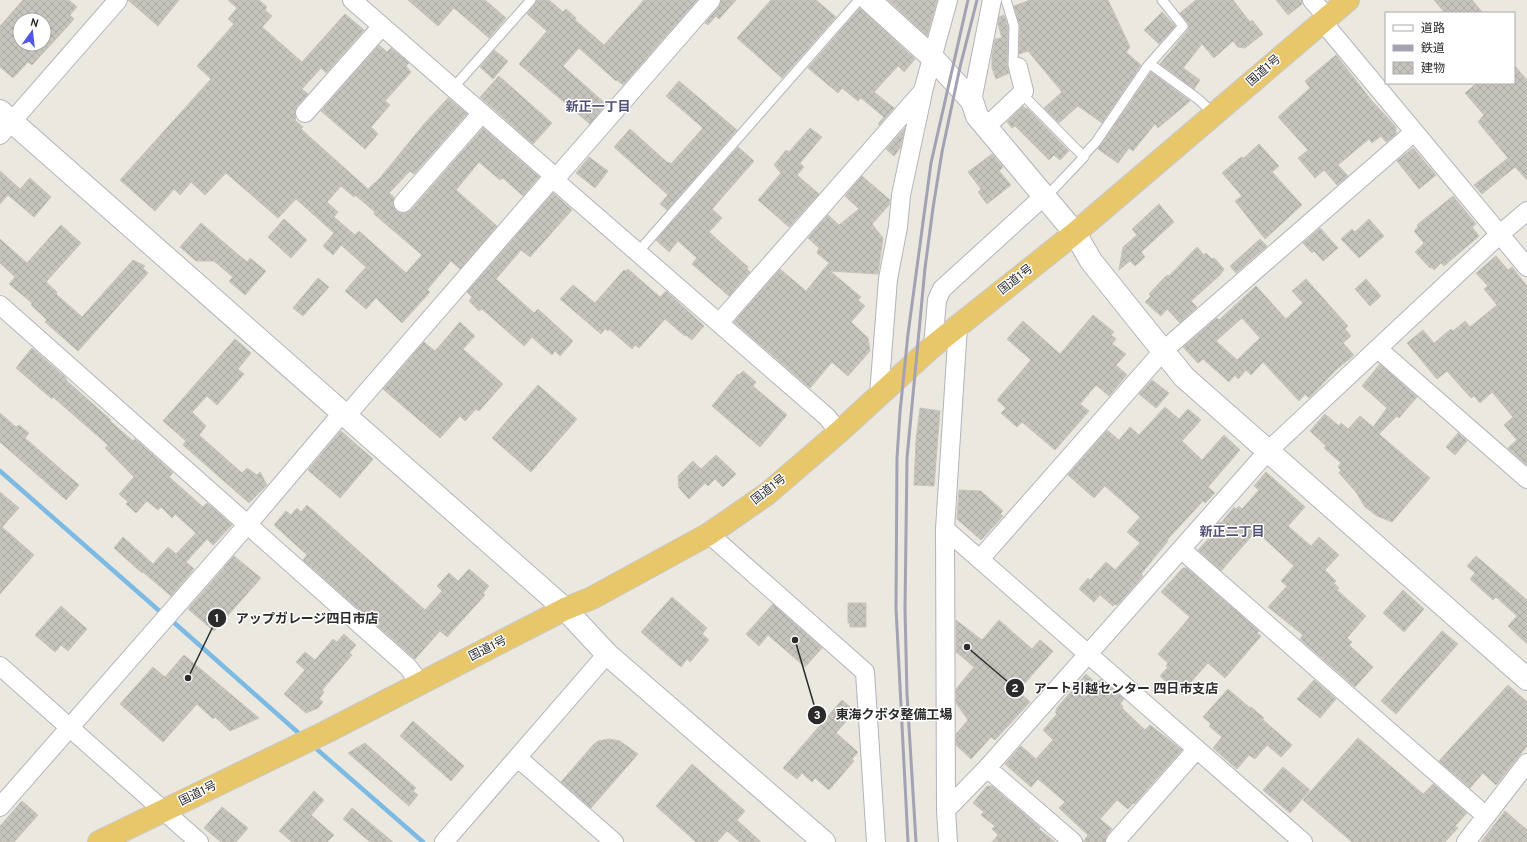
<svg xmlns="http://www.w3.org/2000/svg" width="1527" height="842" viewBox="0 0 1527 842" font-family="Overpass,'Noto Sans JP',sans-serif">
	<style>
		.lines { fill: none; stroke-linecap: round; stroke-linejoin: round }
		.stream { stroke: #7cb9e3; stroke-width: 4.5 }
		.building { fill: url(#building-cross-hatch); stroke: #c7c4b8; fill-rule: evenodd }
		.service-casing { stroke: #b2b3bd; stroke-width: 11 }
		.minor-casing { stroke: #b2b3bd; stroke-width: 20 }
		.tertiary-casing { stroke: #b2b3bd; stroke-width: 24 }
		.trunk-casing { stroke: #c8c8c8; stroke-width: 24 }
		.service { stroke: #fff; stroke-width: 9 }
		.minor { stroke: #fff; stroke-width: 18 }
		.tertiary { stroke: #fff; stroke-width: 22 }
		.trunk { stroke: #e8c66a; stroke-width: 22 }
		.rail { stroke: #a2a2b3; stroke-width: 3 }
		.labels { text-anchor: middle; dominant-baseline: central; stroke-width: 3; stroke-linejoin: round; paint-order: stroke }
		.street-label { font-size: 12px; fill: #2b2b2b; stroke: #fff }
		.neighbourhood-label { font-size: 13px; font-weight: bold; fill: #505177; stroke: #fff }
		.leader { fill: none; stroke: #2b2b2b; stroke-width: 1.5 }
		.callout-dot { fill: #2b2b2b; stroke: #fff; stroke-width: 1.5 }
		.mark-label { font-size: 12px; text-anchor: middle; font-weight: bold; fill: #fff }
		.callout-label { font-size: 13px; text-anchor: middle; font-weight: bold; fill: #2b2b2b; stroke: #fff; stroke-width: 3; stroke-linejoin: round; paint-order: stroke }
	</style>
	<defs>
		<pattern id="building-cross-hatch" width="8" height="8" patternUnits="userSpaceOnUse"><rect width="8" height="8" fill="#c7c4be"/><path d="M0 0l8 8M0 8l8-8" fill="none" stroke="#aba9a3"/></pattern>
	</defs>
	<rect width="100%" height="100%" fill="#ebe8df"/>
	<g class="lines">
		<path class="stream" d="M0 471 164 615
			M170 619 302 736
			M312 745 423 842"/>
	</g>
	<path class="building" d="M23 0H69L77 7 70 15 74 19 67 27 32 65 28 62 13 78 0 67V26ZM20 20H44V44H20Z
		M128 0H179L158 26Z
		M228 0H259L267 7 265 10 272 16 262 27 302 62 345 14 364 30 326 73 321 68 302 89 308 94 297 106 295 111 296 118 295 120 303 127 301 129 368 189 380 178 424 124 448 98 467 114 414 174 410 171 389 193 394 197 393 206 396 211 401 213H406L411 210 483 128 539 177 523 196 503 178 500 180 479 162 456 190 497 226 460 269 451 261 427 290 430 292 402 323 376 298 366 309 345 291 366 267 341 245 333 255 323 246 334 233 296 199 278 218 226 173 205 195 191 182 180 195 174 189 155 211 120 180 211 79 197 66 234 24 228 19 237 8ZM341 186 354 197 355 195 375 212 374 214 422 255 406 273 359 231 355 235 334 217 338 212 327 202Z
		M408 0H485L506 18 489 38 454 8 438 26Z
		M537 0H549L563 12 566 9 576 18 575 20 604 45 644 0H697L623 85 617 80 616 81 579 48 563 66 606 104 590 124 519 64 547 31 527 14Z
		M721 0H736L719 19 716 16 708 25 705 23 719 7Z
		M771 0H816L836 17 782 78 737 38Z
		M888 0H937L927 36Z
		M1030 0H1108L1130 47 1126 52 1141 65 1102 123 1078 106 1059 123 1044 108 1062 92 1028 51 1019 54 1020 26 1014 6Z
		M1196 0H1233L1250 22 1252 20 1263 34 1245 48 1238 47 1233 41 1214 58 1202 44 1183 68 1200 80 1194 89 1160 64 1188 30 1189 24 1180 13Z
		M1276 0H1302V4L1288 15Z
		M1434 0H1472L1483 13H1445Z
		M860 8 915 59 904 72 898 66 874 92 894 108 879 125 878 124 884 117 861 98 858 101 842 88 838 93 808 68Z
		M1162 12 1175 26 1159 44 1144 30Z
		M1004 15 1008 27 1007 65 1009 73 996 79 992 68V56L995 39 1002 38 998 24 999 17Z
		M379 45 387 52 391 48 409 63 406 66 411 72 385 101 390 105 371 127 378 134 365 149 321 111Z
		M494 50 508 61 493 79 480 67Z
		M1336 55 1372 101 1396 127V134L1386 142 1381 136 1372 143 1369 139 1338 165 1348 176 1337 185 1324 170 1315 178 1298 158 1308 150 1278 117 1310 88 1305 81Z
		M1514 65 1527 80V180L1515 167 1482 194 1474 185 1508 158 1478 122 1484 115 1465 93 1477 83H1514Z
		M1151 72 1190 101 1158 128 1155 124 1133 151 1129 148 1118 163 1098 149Z
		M499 76 552 123 533 144 480 97Z
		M679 81 737 130 667 210 660 204 668 195 614 147 630 129 668 163 669 162 671 164 703 128 666 96Z
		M1023 106 1026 109 1027 108 1069 151 1060 160 1054 155 1049 160 1015 126 1012 128 1007 122Z
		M810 128 822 137 800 163 804 167 797 175 819 194 789 227 758 200 781 173 774 165 786 150 789 152Z
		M905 128 900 148 894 156 886 149Z
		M1259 144 1279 166 1272 172 1302 205 1265 239 1235 201 1242 196 1222 173 1241 157 1244 158Z
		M738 147 754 161 712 209 722 218 709 232 748 267 747 269 750 272 729 296 692 264 697 258 678 241 669 252 656 240Z
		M1413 148 1436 175 1419 189 1397 161Z
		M992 154 1003 167 999 171 1011 185 987 204 978 192 981 189 968 172Z
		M589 157 608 171 595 188 576 173Z
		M0 171 20 189 30 178 51 197 34 217 8 195 0 204Z
		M862 176 890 200 889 205 872 224 883 238 878 274 830 271 861 297 858 300 865 306 851 322 868 338 870 351 848 376 832 362 810 388 734 322 780 269 806 291 829 263 817 253 819 248 808 238 828 215 839 225 859 209 845 196Z
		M553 193 572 210 530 257 521 250 496 279 534 313 538 309 573 341 560 356 555 351 552 355 532 337 524 346 482 309 479 311 469 301 472 297 467 292Z
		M1453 196 1476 224 1472 227 1479 236 1444 266 1441 263 1434 270 1432 267 1430 268 1415 252 1424 243 1414 231 1418 227 1417 225Z
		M1159 204 1174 222 1141 252 1145 257 1135 266 1130 261 1119 270 1123 247 1137 235 1132 229Z
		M284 219 307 240 291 258 268 237Z
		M1369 219 1384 236 1359 258 1341 239 1352 229 1355 232Z
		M201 223 247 262 250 258 266 271 245 295 229 281 233 277 214 261H196L180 247Z
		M61 225 81 243 46 282 57 292 56 294 82 317 133 260 145 266 143 268 148 273 78 351 45 322 47 320 31 305 32 303 9 284 15 277 0 263V239L27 263Z
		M1320 228 1338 248 1323 261 1314 251 1312 253 1303 243Z
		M1260 239 1267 246 1236 273 1230 266Z
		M1197 247 1204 255 1206 253 1212 259 1214 258 1224 269 1220 275 1191 301 1197 307 1180 323 1167 309 1161 316 1145 302 1151 296 1149 294 1164 278 1168 275 1169 276Z
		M1496 256 1508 270 1512 267 1527 286V465L1508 448 1517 440 1504 425 1513 417 1492 392 1480 403 1474 396 1471 398 1447 371 1437 379 1407 343 1423 330 1434 343 1451 329 1453 331 1465 321 1470 327 1497 305 1484 289 1488 286 1476 273Z
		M628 269 660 297 666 291 704 326 692 340 686 335 685 336 665 319 639 348 635 345 632 349 609 329 608 331 605 329 601 334 560 299 573 285 595 303 624 270 626 271Z
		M318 278 329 287 303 316 293 308Z
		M1306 279 1348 326 1345 329 1351 336 1343 343 1354 355 1336 370 1309 398 1305 394 1299 401 1263 362 1251 375 1246 370 1238 379 1235 375 1229 382 1203 359 1198 363 1183 347 1217 318 1219 320 1256 286 1286 319 1303 303 1292 291ZM1242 318 1260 338 1237 360 1216 341Z
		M1366 279 1381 296 1370 306 1355 289Z
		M1093 315 1114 332 1111 335 1116 339 1112 344 1126 354 1116 365 1127 375 1109 396 1096 385 1080 404 1089 411 1055 450 1022 422 1017 427 1001 413 1006 408 997 400 1031 360 1007 339 1023 321 1060 354Z
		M460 322 475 336 463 349 503 384 479 411 476 409 465 421 460 416 440 438 383 389 424 342 435 351Z
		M235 339 251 353 238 369 244 374 217 405 207 396 192 412 206 426 199 435 242 473 247 468 257 475 260 472 267 485 249 503 183 445 186 441 163 421Z
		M32 348 65 377 67 381 111 420 110 421 133 441 135 439 173 473 169 477 203 507 207 503 232 525 213 545 207 539 186 562 194 569 171 596 143 572 142 573 114 548 123 537 153 564 168 547 176 554 196 533 175 514 172 518 161 507 158 510 147 501 136 513 126 504 128 502 119 494 134 477 105 448 108 445 53 397 52 399 16 368Z
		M1380 364 1417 397 1399 418 1397 416 1379 434 1430 478 1392 522 1377 516 1365 507 1356 492 1339 473 1341 470 1338 467 1341 463 1324 448 1326 446 1310 431 1325 414 1339 426 1341 423 1348 429 1360 416 1373 427 1387 408 1362 386Z
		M743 371 756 382 753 386 787 415 760 447 712 406 738 374 739 375Z
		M1152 380 1169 393 1156 408 1139 394Z
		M538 385 577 419 531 472 492 438Z
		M1165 407 1179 419 1188 409 1201 420 1182 441 1202 460 1224 435 1240 450 1208 487 1215 493 1205 503 1203 501 1167 540 1168 541 1141 574 1143 576 1117 605 1115 604 1113 606 1100 595 1094 602 1079 589 1088 578 1090 580 1106 562 1115 570 1140 543 1127 532 1140 517 1105 486 1094 498 1068 475 1107 430 1119 440 1130 427 1139 435Z
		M920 408 940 411 934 486 914 485 916 440Z
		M0 413 16 427 19 425 29 433 25 438 79 485 66 500 0 442Z
		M341 431 373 459 340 498 308 470Z
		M1458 433 1467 441 1455 455 1446 447Z
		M716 455 736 474 723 487 715 479 708 486 705 483 689 499 679 488 678 476 693 461 701 469Z
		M1266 472 1305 507 1288 526 1311 546 1319 537 1339 555 1325 570 1336 581 1334 583 1339 588 1337 590 1366 616 1347 638 1352 642 1349 645 1373 667 1355 687 1300 639 1303 635 1268 607 1287 586 1281 581 1294 566 1256 531 1221 571 1198 550 1210 537 1208 535 1219 522 1221 523 1234 507 1236 509 1239 506 1242 509 1259 490 1254 486Z
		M959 490 981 491 1003 511 1000 514 1003 516 981 540 957 519Z
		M0 492 19 508 2 527 34 555 0 594Z
		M307 505 425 610 442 591 437 586 449 573 458 581 469 569 489 586 483 593 485 595 447 637 440 631 415 659 303 560 307 555 274 525 286 511 291 515 297 508 301 512Z
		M234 556 261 578 214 631 188 609Z
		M1476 556 1527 600V644L1508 626 1517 616 1496 597 1493 600 1470 579 1475 573 1467 566Z
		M1183 568H1187L1259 631 1257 633 1261 636 1225 678 1208 663 1180 694 1160 676 1168 667 1166 666 1168 663 1158 654 1190 617 1161 592Z
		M1403 590 1424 609 1404 632 1383 613Z
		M672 597 707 628 702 634 709 640 690 662 687 659 681 667 641 632Z
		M848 603H866V627H850V623H848Z
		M773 604 822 648 805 667 768 635 759 646 746 634Z
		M61 606 87 629 68 651 61 645 55 652 35 635Z
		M956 620 982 640 999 620 1032 649 1040 640 1053 651 1018 691 1030 702 995 740 991 737 971 759 956 745V734L968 720 956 703V689L974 667 956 652Z
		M1442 631 1458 644 1396 714 1381 701Z
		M344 634 356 645 349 653 352 655 322 690 324 692 319 699 323 702 318 708 306 713 284 694 305 670 296 662 305 652 315 660 333 639 337 642Z
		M184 655 259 718 230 731 215 717 213 719 197 704 163 742 120 704 153 667 165 677Z
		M1086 674 1096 683 1101 679 1124 699 1120 704 1123 706 1122 708 1145 730 1150 725 1182 750 1134 804 1133 803 1128 809 1117 800 1100 819 1112 829 1107 835 1105 842H1083L1088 835 1059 808 1065 802 1038 779 1031 787 1005 764 1021 746 1036 759 1053 740 1043 730 1057 714 1055 712 1057 711 1056 709Z
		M1314 680 1336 699 1320 718 1297 699Z
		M1508 685 1527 702V746L1496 785 1483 773 1470 788 1439 761Z
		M1228 689 1250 708 1251 707 1264 718 1262 719 1292 745 1281 757 1267 745 1255 759 1249 755 1237 769 1213 748 1222 737 1209 726 1211 724 1203 717Z
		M842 700 855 711 836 733 858 752 852 759 854 761 829 790 815 778 812 782 802 773 797 779 783 768Z
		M413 721 464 766 451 781 400 736Z
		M1358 738 1423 794 1433 784 1467 813 1455 826 1458 828 1445 842H1352L1303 800Z
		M609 739 620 741 638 754 591 808 561 782 593 745 598 741Z
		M365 743 416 788 413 791 418 795 409 806 348 753Z
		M692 764 745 811 737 820 761 842H740L727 831 717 842H696L656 806Z
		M1283 767 1310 790 1290 813 1263 790Z
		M987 786H992L1040 828 1039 829 1055 842H992L998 835 992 829 995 826 981 815 984 812 973 803Z
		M314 791 324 800 311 815 334 835 327 842H292L279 831Z
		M22 801 38 815 14 842H0V826Z
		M222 807 248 828 236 842H221L204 828Z
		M352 808 393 842H370L343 819Z
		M1505 811 1527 830V842H1481Z"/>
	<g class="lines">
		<defs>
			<path id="service" d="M1006 0 1014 26 1013 65 1018 67
				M1150 64 1198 99 1214 114
				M453 88 531 0
				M1022 94 1084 157 1045 198
				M1083 156 1096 142 1147 67 1183 26 1162 0
				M638 252 859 0"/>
			<path id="minor" d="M352 0 554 176 559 184 827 417 839 432
				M1312 0 1327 17
				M1322 21 1527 267
				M972 101 992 0
				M305 113 382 26
				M986 127 1024 91 1018 67
				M0 135 118 0
				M556 178 711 0
				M403 203 482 113
				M0 305 408 667 420 683
				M720 322 923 91 948 0
				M933 346 937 300 942 289 1044 196
				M1378 349 1527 479
				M879 395 888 279 898 227 901 195 923 92
				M346 416 554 176
				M945 529 1303 842
				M709 534 865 672 876 842
				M1182 550 1486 816
				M980 559 1163 351 1414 132
				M0 666 199 842
				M518 758 614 842
				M987 768 1073 842
				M0 807 248 524 343 412
				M946 810 987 768 1268 451 1500 234 1527 211
				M444 842 607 654
				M948 842 946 810 945 529 958 326
				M1115 842 1197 749
				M1466 842 1527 763"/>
			<path id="tertiary" d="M869 0 932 57 972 101 977 116 1075 233 1091 261 1184 377 1527 679
				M0 111 565 609 607 654 824 842"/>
			<path id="trunk" d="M99 842 326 732 565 609 592 598 709 534 767 494 839 432 933 346 1075 233 1348 0"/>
		</defs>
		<use href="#service" class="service-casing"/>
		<use href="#minor" class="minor-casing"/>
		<use href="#tertiary" class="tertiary-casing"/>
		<use href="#trunk" class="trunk-casing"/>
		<use href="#service" class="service"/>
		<use href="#minor" class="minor"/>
		<use href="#tertiary" class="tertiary"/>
		<use href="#trunk" class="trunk"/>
		<path class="rail" d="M908 842 896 608 897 458 900 412 908 334 931 163 968 0
			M916 842 907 694 905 609 907 458 925 268 933 208 942 152 960 67 977 0"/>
	</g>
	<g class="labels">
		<g class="street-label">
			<text transform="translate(1264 71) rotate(-41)">国道1号</text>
			<text transform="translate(1016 280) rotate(-38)">国道1号</text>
			<text transform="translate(769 490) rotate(-38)">国道1号</text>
			<text transform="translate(488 649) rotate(-27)">国道1号</text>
			<text transform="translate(198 794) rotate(-26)">国道1号</text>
		</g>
		<g class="neighbourhood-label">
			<text x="598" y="108">新正一丁目</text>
			<text x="1232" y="533">新正二丁目</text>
		</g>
	</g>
	<path class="leader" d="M188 678L217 618M967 647L1015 688M795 640L817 715"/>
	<g class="callout-dot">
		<circle cx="188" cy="678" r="4"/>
		<circle cx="967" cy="647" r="4"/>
		<circle cx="795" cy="640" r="4"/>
		<circle cx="217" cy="618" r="10"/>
		<circle cx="1015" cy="688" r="10"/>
		<circle cx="817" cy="715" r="10"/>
	</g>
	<g class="mark-label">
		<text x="217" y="622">1</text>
		<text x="1015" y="692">2</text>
		<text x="817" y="719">3</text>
	</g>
	<g class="callout-label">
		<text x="307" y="623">アップガレージ四日市店</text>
		<text x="1126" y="693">アート引越センター 四日市支店</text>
		<text x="894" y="719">東海クボタ整備工場</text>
	</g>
	<rect x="1385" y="12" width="130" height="72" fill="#ffffff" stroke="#aaaaaa"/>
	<rect x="1393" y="25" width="20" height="6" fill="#ffffff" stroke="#aaaaaa"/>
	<text x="1421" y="32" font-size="12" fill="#2b2b2b">道路</text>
	<rect x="1393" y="45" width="20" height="6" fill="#a2a2b3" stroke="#aaaaaa"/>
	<text x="1421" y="52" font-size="12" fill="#2b2b2b">鉄道</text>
	<rect x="1393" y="62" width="20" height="12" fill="url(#building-cross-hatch)" stroke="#aaaaaa"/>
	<text x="1421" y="72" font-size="12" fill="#2b2b2b">建物</text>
	<g transform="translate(32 32) rotate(15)"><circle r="19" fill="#ffffff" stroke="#aaaaaa"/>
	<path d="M0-3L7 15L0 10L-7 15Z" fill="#4f56e8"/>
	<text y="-6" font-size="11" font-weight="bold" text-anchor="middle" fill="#2b2b2b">N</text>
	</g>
</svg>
